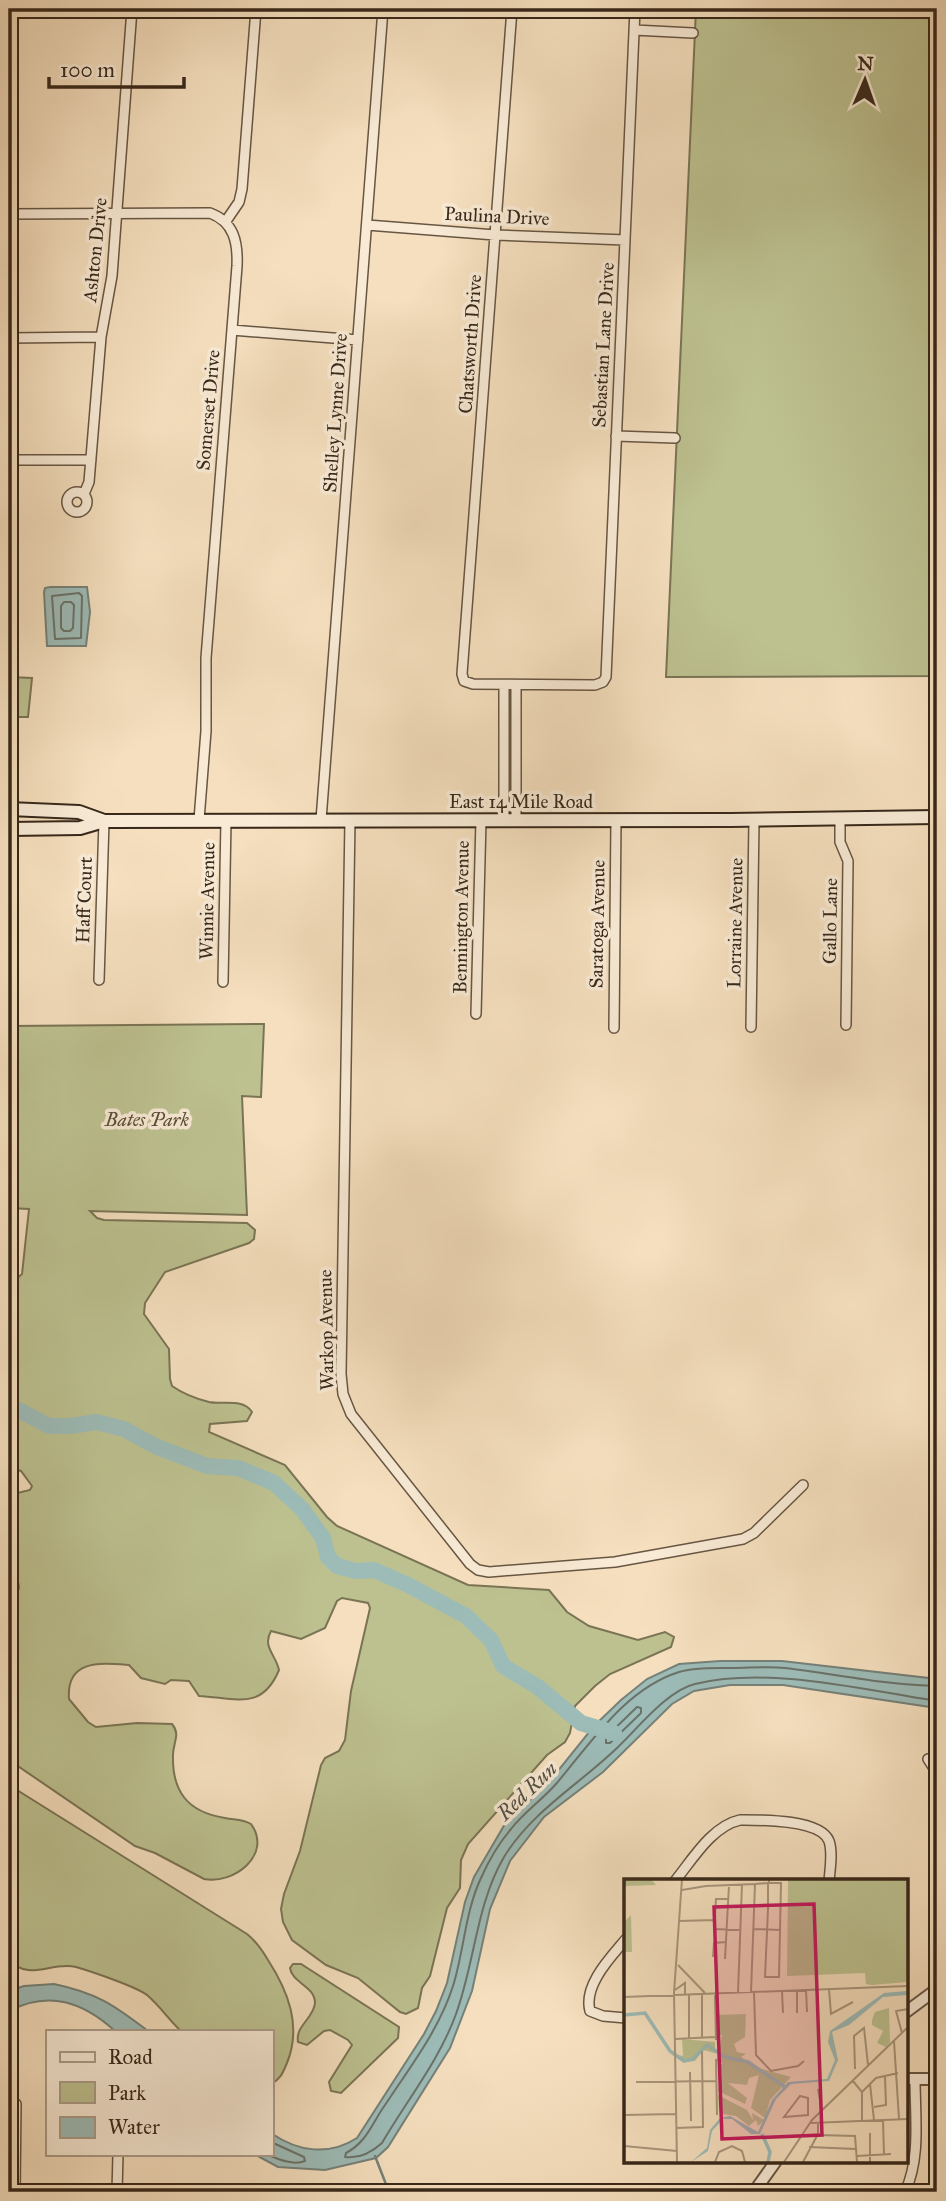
<svg xmlns="http://www.w3.org/2000/svg" width="946" height="2201" viewBox="0 0 946 2201" font-family="'IM FELL Great Primer',serif">
	<style>
		.green { fill: #bdc190; stroke: #7a7455; stroke-width: 2 }
		.water { fill: #9dbcb8; stroke: #758179; stroke-width: 2 }
		.lines { fill: none; stroke-linecap: round; stroke-linejoin: round }
		.shore { stroke: #6a7269; stroke-width: 2 }
		.stream { stroke: #758179; stroke-width: 2.5 }
		.river { stroke: #9dbcb8; stroke-width: 16 }
		.minor-casing { stroke: #675643; stroke-width: 12 }
		.tertiary-casing { stroke: #675643; stroke-width: 14 }
		.secondary-casing { stroke: #38281a; stroke-width: 16 }
		.minor { stroke: #f8ead5; stroke-width: 9 }
		.tertiary { stroke: #f8ead5; stroke-width: 10 }
		.secondary { stroke: #f8ead5; stroke-width: 12 }
		.labels { text-anchor: middle; dominant-baseline: central; stroke-width: 7; stroke-linejoin: round; paint-order: stroke }
		.street-label { font-size: 19px; fill: #38281a; stroke: #f8ead5 }
		.park-label { font-size: 19px; font-style: italic; fill: #594e38; stroke: #f8ead5 }
		.water-label { font-size: 21px; font-style: italic; fill: #514d42; stroke: #f8ead5 }
		.inset-river { fill: none; stroke: #9dbcb8; stroke-width: 3.5 }
		.inset-road { fill: none; stroke: #a9967c; stroke-width: 2 }
		.view { fill: #c2185b; fill-opacity: 0.15; stroke: #c2185b; stroke-width: 3.5 }
		.inset-edge { fill: none; stroke: #38281a; stroke-width: 3.5 }
	</style>
	<rect width="100%" height="100%" fill="#f5dfbe"/>
	<filter id="stains"><feTurbulence type="fractalNoise" baseFrequency=".00286" numOctaves="4"/><feColorMatrix values="0 0 0 0 .2 0 0 0 0 .09 0 0 0 0 .02 0 0 0 .5 -.17"/></filter>
	<radialGradient id="worn" r=".72"><stop offset=".6" stop-color="#630" stop-opacity="0"/><stop offset="1" stop-color="#630" stop-opacity=".3"/></radialGradient>
	<path class="green" d="M696 9H937V676L666 677Z
		M9 677 32 678 28 717H11L9 715Z
		M264 1024 261 1097 242 1096 247 1215 90 1211 97 1218 104 1220 247 1223 255 1230 254 1239 249 1243 165 1272 145 1303 144 1314 169 1349 170 1379 172 1386C182 1393 197 1399 209 1402 223 1405 243 1398 252 1412L247 1421 210 1424 209 1432 285 1465 327 1517 337 1526 468 1585 549 1590 567 1612 589 1626 638 1640 665 1632 674 1637 671 1647 610 1674 595 1686 575 1706 570 1733 565 1742 547 1755 468 1844 461 1860 460 1888 447 1908 430 1976 422 1988 418 2008 406 2014 400 2012 358 1978 326 1965 292 1940 283 1922 281 1909 284 1894 300 1851 321 1765 325 1758 339 1751 345 1740 351 1691 370 1608 368 1603 342 1598 337 1601 325 1628 301 1639 271 1631C262 1647 276 1655 279 1670 262 1711 236 1698 199 1696L189 1681 171 1680 165 1684 141 1678 129 1665C101 1663 66 1659 69 1699L88 1722 96 1727 137 1723 172 1724C181 1735 173 1742 173 1755 172 1791 187 1812 225 1818 235 1820 242 1819 251 1824 273 1854 234 1885 204 1879L155 1853 135 1846 9 1760V1671L12 1662 9 1654V1605C19 1593 25 1583 9 1573V1495L30 1490 32 1486 21 1471 9 1468V1281L16 1279 22 1274 29 1209 9 1208V1026Z
		M9 1785 247 1934C256 1941 262 1950 268 1960 288 1991 302 2026 287 2063 283 2072 281 2079 271 2084V2031H181C169 2020 160 2006 147 1995 137 1987 90 1971 76 1967 51 1961 30 1982 9 1960Z
		M293 1964H301L399 2027 398 2038 341 2093 331 2091 329 2082 352 2045 348 2040 330 2030 324 2031 307 2045 298 2042C295 2026 314 2018 315 2003 315 1986 292 1983 290 1968Z"/>
	<path class="water" d="M50 587H87L90 612 86 646H47L44 592 45 588Z
		M720 1661H782L937 1679V1708L783 1685H730L694 1691 672 1704 603 1772 544 1817 510 1861 490 1909 472 1991 450 2048 388 2147 376 2158 325 2170 278 2167 254 2154H271V2133C298 2152 329 2156 357 2138L424 2034 436 2011 447 1983 465 1902 474 1877 505 1824 549 1782 594 1726 621 1700 647 1679 679 1664Z
		M54 1984C97 1993 114 2005 148 2031H115C83 2002 49 1990 9 2011V1991L24 1986Z"/>
	<g class="lines">
		<path class="shore" d="M79 593 82 596 81 638 55 639 52 596Z
			M64 602H71L74 605 73 628 70 631H64L61 628V606Z
			M937 1686C886 1685 836 1674 785 1668 768 1666 749 1668 732 1668 716 1668 695 1667 679 1672 625 1689 591 1743 556 1784 542 1800 524 1812 511 1829 499 1843 488 1862 481 1878 465 1912 464 1951 453 1986 439 2030 410 2067 385 2105 372 2123 367 2142 346 2153L345 2157C359 2159 372 2152 382 2143 407 2100 439 2061 456 2014 475 1962 476 1905 504 1857 532 1811 580 1784 618 1747 638 1728 668 1690 695 1684 769 1666 863 1690 937 1701
			M637 1707 641 1708V1713L610 1743H606V1737Z
			M266 2154C278 2159 293 2166 305 2161L304 2157 271 2142"/>
		<path class="stream" d="M375 2156 389 2192"/>
		<path class="river" d="M9 1405 49 1426H71L96 1422 124 1429 155 1446 207 1466 238 1468 274 1483 302 1509 323 1538 328 1557 337 1566 356 1571 374 1570 408 1585 466 1616 491 1640 503 1666 538 1687 581 1723 614 1733"/>
		<defs>
			<path id="minor" d="M512 9 462 674 464 681 473 684 595 685 603 682 606 677 635 9
				M634 30 693 33
				M9 214 210 213C234 222 238 242 237 266L206 658V731L199 820
				M226 221 239 202 242 189 256 9
				M367 225 495 235 625 240
				M232 330 358 340
				M9 338 101 337
				M616 436 675 438
				M9 460H91
				M67 502a10 10 0 1 1 20 0a10 10 0 1 1-20 0Z
				M84 494 89 482 101 337 112 276 132 9
				M840 818V842L848 861 846 1025
				M321 820 383 9
				M350 820 341 1374 343 1394 351 1414 470 1564 478 1570 489 1572 615 1562 743 1539 754 1533 803 1485
				M504 820V685
				M516 820V685
				M99 980 104 821
				M223 982 226 820
				M476 1014 481 820
				M751 1027 754 820
				M614 1028 616 820
				M928 1759 937 1773
				M937 1851V1950
				M675 1881C692 1860 712 1826 740 1820 761 1820 820 1819 829 1841 833 1853 830 1869 829 1881
				M626 1939C611 1957 583 1985 590 2011L603 2016 626 2018
				M15 2192 16 2104
				M117 2192 118 2154
				M905 2192C921 2158 915 2116 915 2079"/>
			<path id="tertiary" d="M906 2012 937 1989
				M906 2079H937
				M754 2192 776 2161"/>
			<path id="secondary" d="M9 809 79 812 104 821
				M9 829 80 828 104 821 731 820 937 817"/>
		</defs>
		<use href="#minor" class="minor-casing"/>
		<use href="#tertiary" class="tertiary-casing"/>
		<use href="#secondary" class="secondary-casing"/>
		<use href="#minor" class="minor"/>
		<use href="#tertiary" class="tertiary"/>
		<use href="#secondary" class="secondary"/>
	</g>
	<g class="labels">
		<g class="street-label">
			<text transform="translate(497 216) rotate(3)">Paulina Drive</text>
			<text transform="translate(95 250) rotate(-84)">Ashton Drive</text>
			<text transform="translate(470 344) rotate(-86)">Chatsworth Drive</text>
			<text transform="translate(603 345) rotate(-87)">Sebastian Lane Drive</text>
			<text transform="translate(208 410) rotate(-85)">Somerset Drive</text>
			<text transform="translate(335 413) rotate(-86)">Shelley Lynne Drive</text>
			<text x="521" y="801">East 14 Mile Road</text>
			<text transform="translate(84 900) rotate(-88)">Haff Court</text>
			<text transform="translate(207 901) rotate(-89)">Winnie Avenue</text>
			<text transform="translate(461 917) rotate(-89)">Bennington Avenue</text>
			<text transform="translate(830 921) rotate(-89)">Gallo Lane</text>
			<text transform="translate(735 923) rotate(-89)">Lorraine Avenue</text>
			<text transform="translate(597 924) rotate(-89)">Saratoga Avenue</text>
			<text transform="translate(326 1330) rotate(-91)">Warkop Avenue</text>
		</g>
		<g class="park-label">
			<text x="147" y="1119">Bates Park</text>
		</g>
		<g class="water-label">
			<text transform="translate(527 1791) rotate(-44)">Red Run</text>
		</g>
	</g>
	<g transform="translate(624 1879)">
		<rect width="284" height="284" fill="#f5dfbe"/>
		<path d="M27 0 32 6 1 7V42L7 36 8 73H1L0 1ZM164 0H283V103L248 106 242 105 241 94 163 97ZM265 129 266 163 262 168 253 164 259 152 248 146V141L251 133ZM122 135 121 158 110 165 113 173 122 175 117 178 131 188 167 198 146 221 141 239 127 229 135 196 125 199 123 206 104 204 123 219 121 225 94 212 98 195 94 187 99 184 93 182 98 156 92 155V136ZM58 160 91 163V174L79 171 71 182 59 183 54 176 59 177ZM94 216 123 231 129 241 128 234 140 241 134 247 132 241 125 247 112 237 99 235 95 232Z" fill="#bdc190"/>
		<path d="M283 112V116L259 118 225 146 208 153 214 181 205 202 167 205 152 220 136 255H127L108 240H99L88 252 84 272 67 283 83 269 86 251 96 239 106 237 134 253 148 221 164 203 203 200 211 181 204 163 206 152 260 114Z" fill="#9dbcb8"/>
		<path class="inset-river" d="M0 136 21 134 46 172 60 182 69 180 83 166 101 178 124 183 161 208M138 255 146 273 144 283"/>
		<path class="inset-road" d="M58 11 82 7 131 5 144 4H157L155 98H141L144 30V4L145 3V0M104 20H92L90 50 115 51M55 42 91 41M130 50 157 51M89 78 90 64 102 63M101 80 105 6M54 86 81 114M205 110 207 135 229 123M51 111 61 104V116M182 111 183 133M158 112 159 134M173 112V134M127 113 131 5M130 113 132 176 147 192 174 187 180 182M114 114 118 5M65 116V159M78 116V159M91 116 92 161M0 118 284 107M278 154 272 132 284 130M51 160 91 158M270 162 275 240M92 180 93 236M231 190 230 157 240 149 244 186M66 193 67 242M229 202 238 213V242M12 203 92 202M246 205 250 241M194 210 198 233M238 213 252 199 274 194M176 217 184 219V236L160 238ZM250 228 262 226 261 198M0 236 52 235M259 241 260 276M187 244 284 240M52 249 79 248 78 172M246 254V283M193 256 231 257 233 283M0 267 53 272M185 268 232 270M233 277 267 275M53 283 50 114 58 0M91 283 95 273 108 267 118 272 121 283M160 283 188 241 284 148M179 283 194 255V244"/>
		<path class="view" d="M190 25 198 256 98 260 90 28Z"/>
		<rect width="284" height="284" class="inset-edge"/>
	</g>
	<rect width="946" height="2201" fill="none" stroke="#f5dfbe" stroke-width="35"/>
	<rect x="10" y="10" width="925" height="2180" fill="none" stroke="#38281a" stroke-width="3.5"/>
	<rect x="18" y="18" width="911" height="2166" fill="none" stroke="#38281a" stroke-width="2"/>
	<rect x="46" y="2030" width="228" height="126" fill="#f8ead5" stroke="#ab9c8a" stroke-width="2"/>
	<rect x="60" y="2052" width="35" height="10" fill="#f8ead5" stroke="#ab9c8a" stroke-width="2"/>
	<text x="108" y="2064" font-size="21" fill="#38281a">Road</text>
	<rect x="60" y="2082" width="35" height="21" fill="#bdc190" stroke="#ab9c8a" stroke-width="2"/>
	<text x="108" y="2100" font-size="21" fill="#38281a">Park</text>
	<rect x="60" y="2117" width="35" height="21" fill="#9dbcb8" stroke="#ab9c8a" stroke-width="2"/>
	<text x="108" y="2134" font-size="21" fill="#38281a">Water</text>
	<g transform="translate(865 80) rotate(2)" stroke="#f8ead5" stroke-width="5" paint-order="stroke">
	<path d="M0-5L12 26L0 18L-12 26Z" fill="#38281a"/>
	<text y="-10" font-size="19" font-weight="bold" text-anchor="middle" fill="#38281a">N</text>
	</g>
	<path d="M49 77v10h135v-10" fill="none" stroke="#38281a" stroke-width="3.5"/>
	<text x="60" y="77" font-size="21" fill="#38281a" stroke="#f8ead5" stroke-width="5" paint-order="stroke">100 m</text>
	<rect width="100%" height="100%" filter="url(#stains)"/>
	<rect width="100%" height="100%" fill="url(#worn)"/>
</svg>
